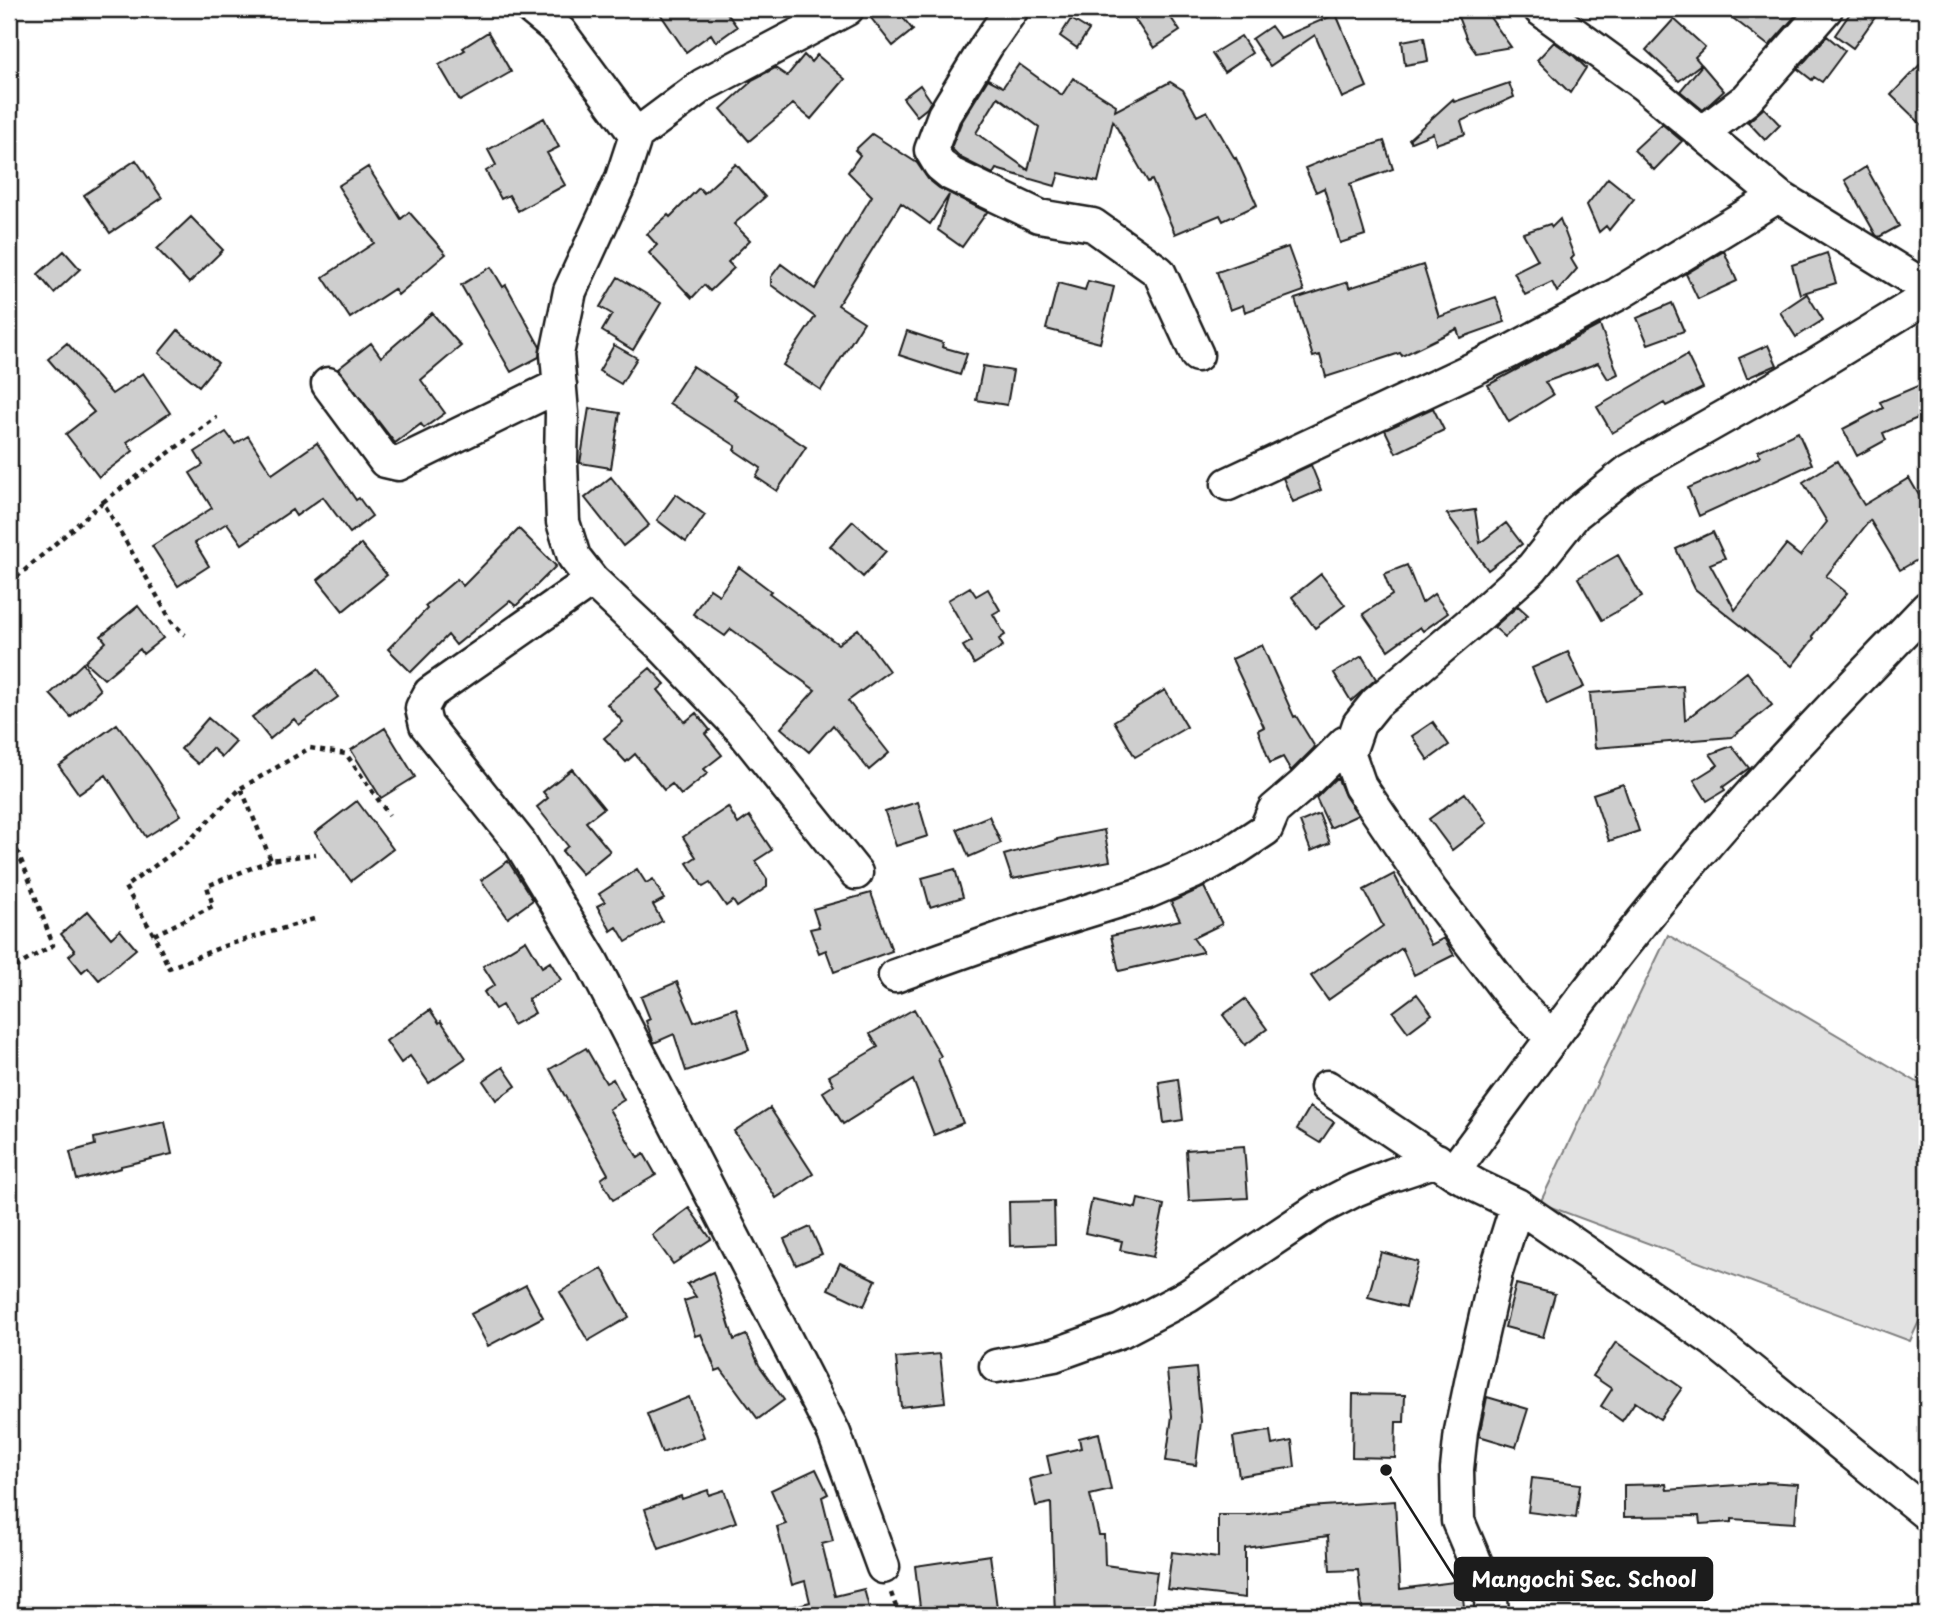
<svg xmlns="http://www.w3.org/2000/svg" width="1936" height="1624" viewBox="0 0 1936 1624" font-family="'Playpen Sans',sans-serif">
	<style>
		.green { fill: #e2e2e2; stroke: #7f7f7f; stroke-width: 2 }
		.building { fill: #cecece; stroke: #1c1c1c; stroke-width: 2; fill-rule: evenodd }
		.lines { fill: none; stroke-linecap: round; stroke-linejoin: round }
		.minor-casing { stroke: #1c1c1c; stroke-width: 37 }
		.path { stroke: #1c1c1c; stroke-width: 4.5; stroke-dasharray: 5 5; stroke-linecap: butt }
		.minor { stroke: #fff; stroke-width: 32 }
		.leader { fill: none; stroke: #1c1c1c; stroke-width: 2.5 }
		.callout-dot { fill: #1c1c1c; stroke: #fff; stroke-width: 2.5 }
		.callout { fill: #1c1c1c; stroke: #1c1c1c; stroke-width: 2.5 }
		.callout-label { font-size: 21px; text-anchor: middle; font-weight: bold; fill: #fff }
	</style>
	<rect width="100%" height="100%" fill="#fff"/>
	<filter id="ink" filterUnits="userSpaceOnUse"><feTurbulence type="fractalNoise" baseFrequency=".0143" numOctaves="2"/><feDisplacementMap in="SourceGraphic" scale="14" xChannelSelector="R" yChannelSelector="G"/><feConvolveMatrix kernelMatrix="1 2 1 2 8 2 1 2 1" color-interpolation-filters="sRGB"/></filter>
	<g filter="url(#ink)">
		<path class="green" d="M1668 935 1927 1088V1304L1910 1341 1540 1203Z"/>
		<path class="building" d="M657 9H724L737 27 716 42 711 34 686 52Z
			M883 9H896L913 30 893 46 871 18Z
			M1128 9H1165L1180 31 1154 48Z
			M1455 9H1486L1489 16 1511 47 1476 53 1467 40Z
			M1721 9H1792L1798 13 1769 46Z
			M1853 9H1881L1853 48 1835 35Z
			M1336 14 1367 87 1342 98 1315 35 1270 66 1252 39 1271 26 1280 38Z
			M1071 19 1089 30 1077 48 1060 36Z
			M1674 19 1705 47 1695 57 1701 64 1679 81 1646 50Z
			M488 32 511 72 460 101 439 65 465 50 463 48Z
			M1241 36 1252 53 1224 72 1212 54Z
			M1827 36 1845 51 1822 82 1814 77 1812 80 1798 69Z
			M1424 37 1428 61 1405 65 1402 41Z
			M1554 42 1574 56 1586 68 1570 93 1537 60Z
			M804 55 811 62 817 55 845 79 811 119 793 104 749 141 721 109 751 82 750 81 775 68 787 76Z
			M1927 57V130L1891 95Z
			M1019 64 1062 95 1073 78 1116 105 1115 111 1170 82 1183 90 1197 116 1207 111 1235 159 1236 158 1257 205 1223 221 1220 215 1175 234 1152 180 1148 182 1113 121 1098 182 1059 173 1055 186 996 169 993 174 961 158 951 148 961 123 988 79 1003 87ZM998 97 1039 127 1028 170 976 133Z
			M1702 65 1724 91 1703 110 1680 91Z
			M1509 83 1514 97 1461 121 1465 134 1436 144 1433 133 1411 142 1409 139 1453 99 1454 102Z
			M920 85 931 101 927 108 917 116 903 98Z
			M1764 108 1780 125 1765 140 1748 122Z
			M544 118 559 147 547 153 565 185 518 211 509 195 501 199 486 171 496 165 488 150Z
			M1662 124 1682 141 1654 170 1634 150Z
			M872 134 917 163 928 179 939 188 987 212 962 247 938 230 949 195 930 224 901 203 838 305 864 322 821 390 783 365 815 317 771 285V277L781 264 815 289 872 196 848 172 860 155 855 150Z
			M1384 141 1393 169 1350 184 1365 235 1340 243 1324 188 1316 192 1305 168 1334 156V157Z
			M136 160 162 198 110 233 84 195Z
			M736 164 765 197 734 224 750 240 728 262 734 268 710 291 704 285 692 298 649 253 657 245 647 234 668 215 670 217 699 188 704 193Z
			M368 167 401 219 409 212 446 254 398 295 394 289 350 318 323 277 374 243 338 186Z
			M1866 167 1899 226 1879 237 1876 235 1845 180Z
			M1608 178 1634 199 1609 230 1606 226 1599 232 1587 205Z
			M191 217 223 250 189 283 157 249Z
			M1560 219 1574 256 1571 259 1577 269 1557 292 1552 282 1525 295 1514 272 1538 260 1523 233 1550 224 1552 227Z
			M1288 247 1304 291 1245 312 1243 305 1230 310 1217 272Z
			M64 251 80 269 54 293 38 274Z
			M1724 251 1737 281 1698 299 1686 274Z
			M1827 253 1836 283 1800 294 1792 265Z
			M1423 265 1439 317 1496 297 1505 322 1460 338 1457 329 1402 356 1400 353 1326 377 1320 355 1313 357 1295 299 1348 282 1349 288Z
			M491 267 503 287 506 285 540 347 539 357 511 372 461 285Z
			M618 277 661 303 633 350 602 331 612 314 600 307Z
			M1088 281 1114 287 1100 343 1046 329 1058 283 1085 290Z
			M1807 294 1823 320 1796 337 1780 312Z
			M1672 303 1684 331 1648 344 1637 318Z
			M432 313 461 346 421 380 445 413 424 428 421 424 395 443 338 369 371 343 381 357Z
			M1600 325 1618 374 1608 379 1598 363 1545 382 1553 395 1509 422 1488 385Z
			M178 330 218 363 199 386 159 353Z
			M907 331 943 343 942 347 967 354 960 375 899 355Z
			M67 343 112 394 143 373 170 413 127 442 133 451 99 477 66 434 94 412 48 359Z
			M614 345 637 358 621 384 599 371Z
			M1768 345 1777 365 1747 378 1739 358Z
			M1687 355 1703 388 1666 406 1664 403 1612 433 1597 407Z
			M693 366 737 395 734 399 806 447 777 491 756 477 761 468 734 450 736 446 669 403Z
			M983 366 1013 371 1007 405 976 400Z
			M1927 382V414L1883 433 1886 440 1857 456 1843 429 1883 408 1880 402Z
			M589 408 620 413 611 468 580 463Z
			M1433 408 1444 430 1396 453 1385 430Z
			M226 432 235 444 248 436 272 474 317 443 356 500 359 498 372 516 350 533 323 497 296 516 292 510 242 544 227 523 195 543 209 566 178 586 152 546 212 508 190 473 203 465 195 452Z
			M1798 432 1812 464 1699 516 1688 488 1760 457 1758 451Z
			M1837 461 1864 505 1909 478 1927 509V554L1900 570 1870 520 1826 576 1847 593 1812 636 1814 638 1792 666 1695 589 1676 549 1713 532 1725 558 1710 564 1735 610 1786 545 1800 556 1827 522 1803 482Z
			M1311 465 1321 490 1293 502 1283 478Z
			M611 477 649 525 623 546 585 498Z
			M676 494 705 515 686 542 657 520Z
			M1475 510 1480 543 1506 523 1522 544 1488 570 1447 514Z
			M853 521 886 551 863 577 830 546Z
			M519 529 556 566 516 606 510 601 456 645 448 635 411 672 388 649 427 609 425 606 457 579 463 586Z
			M361 544 387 575 343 611 318 580Z
			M1618 555 1642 597 1602 620 1578 578Z
			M1407 565 1422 603 1434 594 1448 613 1423 631 1420 627 1388 650 1363 614 1392 595 1384 574Z
			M739 567 771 591 769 593 838 644 858 629 889 671 848 701 889 753 869 770 833 725 809 752 781 728 815 690 731 629 725 636 693 614 710 589 719 595Z
			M1321 574 1345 605 1315 628 1292 597Z
			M970 587 976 596 988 589 1000 610 993 614 1005 635 999 639 1003 646 974 664 963 646 972 641 948 600Z
			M138 606 163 638 143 654 140 649 104 679 85 662 106 642 101 636Z
			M1518 606 1528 615 1505 637 1494 627Z
			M1262 645 1294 717 1296 716 1315 747 1291 771 1283 757 1270 763 1258 730 1264 727 1232 659Z
			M1568 652 1584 687 1547 704 1532 668Z
			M1362 656 1376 679 1351 701 1334 673Z
			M83 663 100 690 71 717 50 694Z
			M650 668 665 684 658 690 685 722 696 713 710 730 705 734 722 755 704 769 708 773 681 795 672 784 664 790 635 754 626 762 604 738 623 722 607 704Z
			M318 669 338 697 299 725 294 719 270 739 252 717Z
			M1747 672 1772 705 1732 737 1595 748 1590 693 1683 686 1685 720Z
			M1165 690 1187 727 1135 757 1114 721Z
			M208 718 236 742 222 757 212 748 198 764 181 749Z
			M1433 722 1449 745 1428 760 1412 736Z
			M117 724 150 768 181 815 146 837 106 775 79 794 59 766Z
			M385 728 415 777 381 798 351 750Z
			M1732 746 1749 768 1723 787 1725 790 1707 801 1694 780 1718 765 1710 754Z
			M572 769 604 808 586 822 610 851 582 874 562 851 568 846 537 807 548 798 543 792Z
			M1335 779H1338L1345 796 1358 815 1330 828 1316 798Z
			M1623 784 1639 831 1609 841 1593 794Z
			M1465 793 1487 823 1452 850 1429 819Z
			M357 801 393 849 351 881 315 833Z
			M918 802 928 836 896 846 885 812Z
			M728 807 738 824 749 816 772 850 755 861 767 879V887L737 907 733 901 726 906 710 883 703 887 687 863 696 857 683 837Z
			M1319 814 1330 843 1311 851 1300 822Z
			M989 816 1001 843 969 857 957 829Z
			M1104 830 1110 861 1012 879 1004 855 1057 840V839Z
			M508 861 533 900 508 918 481 880Z
			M637 869 646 883 653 879 664 899 653 905 662 921 626 942 617 927 611 931 597 906 605 902 599 894Z
			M955 869 963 897 930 907 922 878Z
			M1394 874 1431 945 1444 938 1454 955 1414 975 1402 948 1328 1000 1311 976 1383 926 1364 890Z
			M1204 887 1222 924 1193 938 1203 952 1119 971 1111 936 1180 920 1171 902Z
			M871 893 892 951 834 972 826 950 819 953 810 929 819 927 813 909Z
			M88 911 111 938 120 930 136 949 99 980 88 967 82 972 69 956 75 951 61 934Z
			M526 940 542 967 550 962 561 980 528 999 535 1013 513 1025 502 1005 495 1009 484 992 495 985 483 966Z
			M677 982 694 1022 736 1008 749 1050 686 1071 674 1034 654 1043 646 1021 650 1019 641 997Z
			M1417 994 1432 1014 1408 1032 1393 1012Z
			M1245 999 1267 1029 1245 1045 1223 1015Z
			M914 1009 941 1056 938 1059 963 1123 934 1135 913 1080 843 1124 823 1092 834 1085 829 1076 878 1047 870 1034Z
			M430 1010 439 1023 441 1021 466 1058 429 1083 410 1056 401 1063 386 1041Z
			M586 1048 606 1083 613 1079 624 1100 609 1109 638 1158 644 1154 656 1175 613 1200 601 1179 608 1174 550 1069Z
			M503 1067 516 1086 496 1100 483 1081Z
			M1178 1079 1183 1120 1164 1123 1159 1082Z
			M1310 1107 1334 1122 1320 1143 1297 1129Z
			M770 1108 813 1174 776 1198 734 1131Z
			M165 1122 172 1154 121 1166V1168L77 1180 70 1152 95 1145 94 1138Z
			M1244 1146 1248 1198 1189 1201 1186 1150Z
			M1092 1199 1136 1208 1138 1199 1164 1205 1153 1257 1120 1250 1122 1241 1085 1233Z
			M1054 1201 1055 1244 1010 1246 1009 1202Z
			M689 1208 711 1239 673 1264 652 1235Z
			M810 1227 822 1254 796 1265 784 1239Z
			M1381 1252 1418 1262 1406 1307 1368 1297Z
			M840 1263 876 1280 864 1306 828 1289Z
			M602 1268 629 1317 588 1341 560 1292Z
			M713 1272 734 1340 746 1335 759 1365 784 1400 758 1419 721 1369 716 1371 701 1334 695 1336 684 1301 696 1297 687 1284Z
			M1516 1284 1555 1294 1543 1337 1505 1327Z
			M526 1285 543 1317 488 1346 471 1314Z
			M1616 1342 1682 1388 1660 1419 1635 1402 1622 1421 1601 1406 1612 1389 1593 1376Z
			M940 1354 945 1402 901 1407 896 1358Z
			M1196 1368 1201 1421 1196 1465 1166 1461 1172 1416 1167 1371Z
			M1353 1394 1405 1395 1404 1422H1396L1395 1458 1352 1457Z
			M689 1397 704 1437 662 1453 647 1414Z
			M1487 1397 1528 1409 1516 1447 1479 1436Z
			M1270 1431 1272 1445 1292 1441 1295 1467 1239 1476 1233 1437Z
			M1099 1433 1111 1490 1090 1495 1099 1535H1104L1105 1565 1157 1572 1151 1615H1055L1051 1503 1036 1506 1030 1479 1051 1474 1047 1456 1081 1448 1079 1438Z
			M816 1469 828 1494 822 1497 833 1541 822 1544 835 1596 864 1589 871 1615H789L788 1608 810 1602 805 1581 792 1585 777 1527 786 1524 771 1490Z
			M1532 1478 1580 1484 1576 1518 1528 1512Z
			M1766 1482 1798 1484 1795 1523 1732 1519V1522L1700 1524 1699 1516 1624 1517V1485L1666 1484 1667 1490 1766 1483Z
			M708 1490 709 1495 724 1490 736 1522 659 1549 645 1509 681 1496 682 1499Z
			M1395 1501 1400 1589 1461 1581 1465 1615H1363L1358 1570 1330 1571 1328 1536 1245 1548V1598L1167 1589 1172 1552 1218 1558V1515H1250L1308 1507Z
			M990 1555 998 1615H921L915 1566Z"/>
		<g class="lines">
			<defs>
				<path id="minor" d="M532 9 560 32 636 135
					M847 9 703 85 636 135 622 178 570 291 557 354 562 413 561 461 563 522 574 557 592 580 660 644 741 729 856 873
					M1012 9 987 45 944 115 931 150 940 165 951 174 1039 216 1093 225 1159 272 1197 355
					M1540 9 1643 84 1778 196 1927 288
					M1702 133 1747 99 1826 9
					M328 384 385 461 398 464 560 385
					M1228 484 1509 352 1618 294 1778 196
					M592 580 430 693 422 708 426 725 520 843 591 960 834 1433 883 1567
					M1345 743 1351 747 1359 724 1376 703 1481 614 1532 568 1575 514 1629 471 1814 366 1927 297
					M1345 743 1360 786 1431 891 1512 997 1552 1038
					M895 976 1013 934 1145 893 1194 872 1233 851 1266 829 1274 810 1302 786 1345 743
					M1327 1087 1453 1172 1477 1186 1517 1205 1713 1340 1927 1514
					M1453 1172C1527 1072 1599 972 1679 877 1757 783 1843 696 1927 608
					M996 1366 1054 1355 1121 1331 1188 1296 1320 1208 1355 1190 1392 1175 1437 1160
					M1492 1615 1491 1599 1458 1521 1457 1469 1461 1431 1473 1373 1496 1272 1517 1205"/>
			</defs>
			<use href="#minor" class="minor-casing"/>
			<path class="path" d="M103 502 217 417
				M9 584 103 502 172 622 185 635
				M241 788 310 748 346 754 389 815
				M9 832 27 874 53 945 9 971
				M314 919 224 946 169 968 154 935 125 887 188 842 241 788 271 860 316 854
				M154 935 213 906 207 886 271 860
				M891 1593 899 1615"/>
			<use href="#minor" class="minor"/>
		</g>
	</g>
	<path class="leader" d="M1386 1470L1455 1579"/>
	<circle class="callout-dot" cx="1386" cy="1470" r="7"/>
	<rect class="callout" x="1455" y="1558" width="257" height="42" rx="7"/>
	<g class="callout-label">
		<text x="1584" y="1587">Mangochi Sec. School</text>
	</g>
	<rect width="1936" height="1624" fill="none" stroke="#fff" stroke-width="35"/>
	<rect x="18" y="18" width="1901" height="1589" fill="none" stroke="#1c1c1c" stroke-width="2.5" filter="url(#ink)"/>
</svg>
